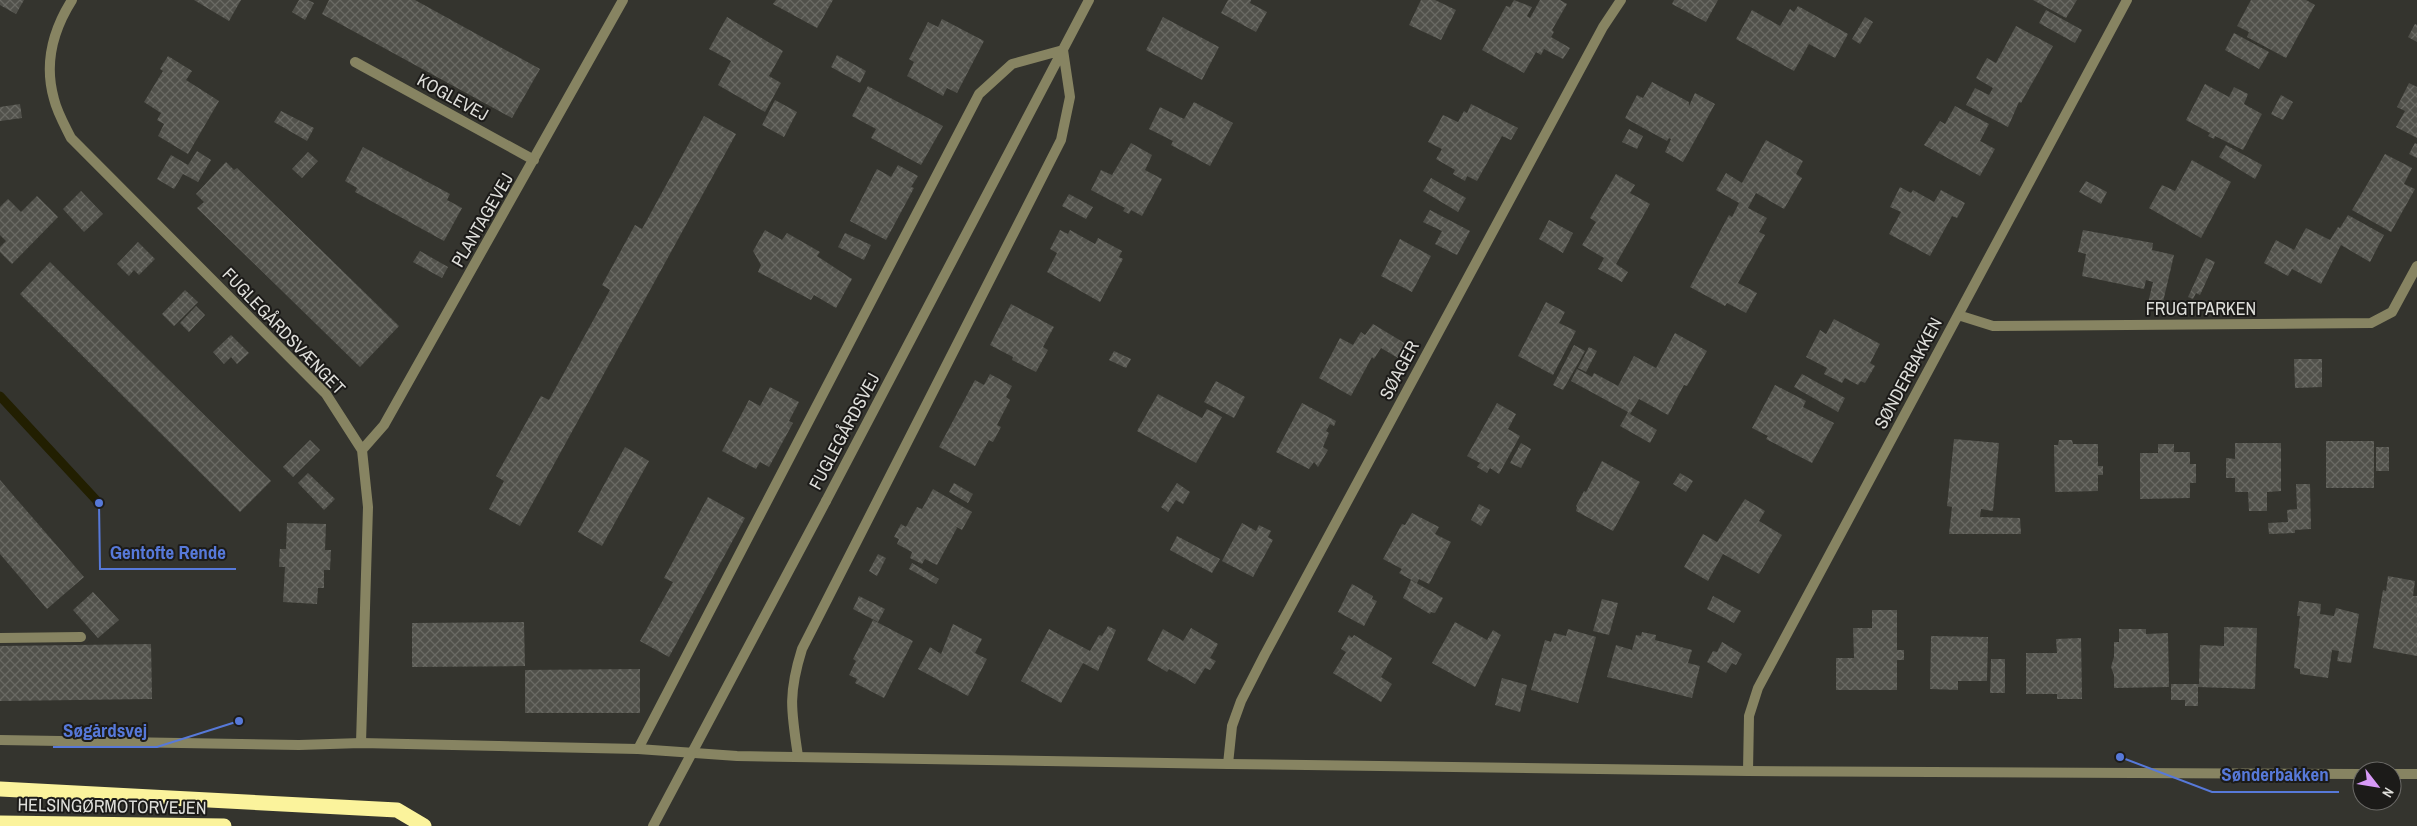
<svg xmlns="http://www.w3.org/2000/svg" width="2417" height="826" viewBox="0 0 2417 826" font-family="'Archivo Narrow',sans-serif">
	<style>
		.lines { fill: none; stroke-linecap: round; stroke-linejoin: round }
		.stream { stroke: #221f01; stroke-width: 9 }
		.building { fill: url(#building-cross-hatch) }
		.minor { stroke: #878462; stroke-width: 10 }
		.tertiary { stroke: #878462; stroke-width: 10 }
		.motorway { stroke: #fbf39c; stroke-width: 15 }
		.minor-bridge { stroke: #878462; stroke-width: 10 }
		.labels { text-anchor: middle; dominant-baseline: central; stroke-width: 4; stroke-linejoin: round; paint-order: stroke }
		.street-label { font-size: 18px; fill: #dededa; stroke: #1c1b19 }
		.leader { fill: none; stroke: #5779d9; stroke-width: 2 }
		.callout-dot { fill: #5779d9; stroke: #1c1b19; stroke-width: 2 }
		.callout-label { font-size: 19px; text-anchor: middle; font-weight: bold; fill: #5779d9; stroke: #1c1b19; stroke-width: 4; stroke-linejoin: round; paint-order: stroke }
	</style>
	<defs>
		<pattern id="building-cross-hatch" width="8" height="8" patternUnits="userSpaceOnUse" patternTransform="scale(1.25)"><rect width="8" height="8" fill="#51514b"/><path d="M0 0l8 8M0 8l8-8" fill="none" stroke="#6a6a64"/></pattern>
	</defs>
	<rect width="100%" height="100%" fill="#34342e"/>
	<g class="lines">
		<path class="stream" d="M0 396 99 503"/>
	</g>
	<path class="building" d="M0 0H24L16 14 0 5Z
		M194 0H241L229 21Z
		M299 0H308L314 3 305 20 292 12Z
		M329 0H415L540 69 512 118 322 14Z
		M776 0H833L817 28 773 4Z
		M1228 0H1251L1250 3 1267 12 1256 32 1221 13Z
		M1421 0H1435L1456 10 1441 40 1409 25Z
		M1514 0 1532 7 1527 16 1530 18 1540 0H1560L1567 4 1552 30 1554 32 1551 37 1570 48 1563 59 1544 49 1541 55 1536 52 1524 73 1482 50 1506 6 1510 7Z
		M1674 0H1718L1706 22 1672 4Z
		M2033 0H2077L2066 18Z
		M2251 0H2306L2315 5 2286 58 2247 37 2249 32 2237 26Z
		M1798 6 1848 34 1835 58 1809 44 1794 71 1736 39 1752 10 1780 26 1790 9 1794 12Z
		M2046 10 2082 30 2075 43 2039 23Z
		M727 17 783 51 769 76 781 83 765 112 718 85 731 61 709 49Z
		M1163 17 1219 47 1202 80 1146 50Z
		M1865 17 1873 22 1860 44 1852 39Z
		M942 19 984 41 957 93 947 88 943 96 907 76 914 62 909 59 928 22 938 27Z
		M2415 24 2417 25V42L2408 37Z
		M2016 26 2053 46 2021 103 2019 102 2008 127 1966 105 1975 88 1989 95 1993 88 1976 78 1987 58 1996 63Z
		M2234 33 2269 52 2259 69 2225 50Z
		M837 55 866 71 860 83 831 67Z
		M168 56 192 71 186 80 219 101 188 154 158 136 164 124 157 120 161 113 144 102 163 71 160 69Z
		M1652 82 1689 102V106L1695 93 1715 104 1683 162 1665 152 1671 139 1669 138 1667 141 1625 118 1637 95 1643 98Z
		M2409 83 2417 87V138L2396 127 2405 111 2397 107Z
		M2205 84 2229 97 2234 87 2248 94 2244 104 2262 114 2243 150 2215 136 2214 139 2208 136 2210 133 2186 120Z
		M868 86 943 126 921 165 871 138 876 129 852 116Z
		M2281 95 2293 102 2283 120 2271 114Z
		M775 100 797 112 784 137 762 125Z
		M1194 102 1233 123 1210 166 1171 145 1173 141 1149 129 1160 107 1184 119Z
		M20 104 22 118 0 121V107Z
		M1471 104 1518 128 1511 140 1502 136 1477 181 1467 176 1465 181 1453 174 1455 170 1436 159 1442 149 1428 142 1443 115 1458 122 1464 111 1467 113Z
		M1955 106 1989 124 1980 141 1995 149 1980 176 1924 145 1940 121 1945 124Z
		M281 111 314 128 307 141 274 122Z
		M704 116 736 134 520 526 489 509 504 481 496 476 541 396 549 400 610 290 602 285 635 225 642 229Z
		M1629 129 1643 136 1637 149 1622 142Z
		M1766 140 1803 161 1796 174 1802 178 1784 209 1756 193 1748 208 1767 218 1759 232 1765 235 1738 283 1757 293 1746 313 1727 303 1725 306 1690 287 1729 215 1732 217 1739 203 1716 190 1726 173 1742 183Z
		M1131 143 1152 155 1145 170 1162 179 1142 216 1131 210 1129 214 1123 211 1125 208 1091 190 1101 170 1112 175Z
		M2415 143 2417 144V158L2409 154Z
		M2226 145 2262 165 2255 179 2219 157Z
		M363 147 450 194 447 200 462 208 444 241 355 192 357 188 345 181Z
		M197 151 211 160 198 182 183 174 174 189 157 179 171 155 188 165Z
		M308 152 318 161 302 178 292 169Z
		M2385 154 2412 168 2404 184 2415 189 2391 232 2352 210Z
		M2192 160 2231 182 2201 238 2149 208 2162 185 2175 191Z
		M226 162 234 170 237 168 399 326 360 367 197 208 204 202 196 194Z
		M898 165 918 176 911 187 914 188 886 240 850 221 877 169 891 177Z
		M1616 174 1635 185 1630 193 1650 204 1616 264 1628 272 1622 282 1598 269 1604 258 1582 245 1596 222 1590 218Z
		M1431 178 1466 198 1458 212 1423 191Z
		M2086 181 2107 192 2101 204 2079 192Z
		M1900 187 1911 193 1913 190 1934 202 1941 190 1965 203 1957 218 1952 216 1930 256 1889 234 1901 212 1890 207Z
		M81 191 103 214 84 232 63 209Z
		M1069 194 1093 207 1086 219 1062 206Z
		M37 196 58 217 12 264 0 252V247L6 241 0 235V207L8 199 21 212Z
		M1430 210 1470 231 1457 255 1435 244 1442 231 1423 222Z
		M2348 215 2384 235 2370 262 2341 245 2321 284 2292 269 2288 276 2264 263 2276 240 2294 250 2306 228 2330 240 2338 227 2340 228Z
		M1549 220 1573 233 1563 253 1539 239Z
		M765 230 782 240 787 233 820 252 817 256 852 279 836 308 814 295 811 300 758 272 761 265 753 251Z
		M1060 230 1068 234 1070 230 1095 244 1098 238 1122 251 1119 257 1123 259 1100 302 1047 272 1057 253 1050 249Z
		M2083 230 2153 243 2152 250 2174 255 2162 306 2148 303 2153 282 2146 280 2144 289 2082 276 2086 254 2078 252Z
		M845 233 871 245 864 260 838 247Z
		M1400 239 1431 256 1412 292 1381 276Z
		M138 242 155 259 139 275 134 270 129 276 117 264Z
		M420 251 448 267 442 278 413 262Z
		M2206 258 2215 262 2200 295 2196 293 2193 299 2188 297Z
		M50 262 271 481 240 512 20 294Z
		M185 290 198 302 174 326 162 314Z
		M1546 302 1565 312 1559 323 1576 331 1553 375 1518 356Z
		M1011 304 1054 327 1043 347 1048 350 1036 372 1012 360 1013 357 990 345Z
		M196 306 205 315 189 332 180 323Z
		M1834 319 1880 344 1870 363 1875 366 1865 383 1861 381 1858 385 1845 378 1842 383 1824 374 1827 368 1806 357 1820 330 1826 334Z
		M1373 324 1406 344 1398 358 1381 348 1374 359 1372 357 1351 396 1319 378 1340 338 1353 345 1361 332 1365 335Z
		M1675 333 1707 351 1687 386 1684 385 1668 415 1639 399 1630 414 1657 430 1650 443 1620 426 1628 412 1571 381 1577 369 1592 377 1594 373 1618 386 1634 356 1656 368Z
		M231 335 249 353 237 364 231 357 224 364 213 352Z
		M1574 345 1585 351 1563 390 1553 385Z
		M1589 347 1597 351 1586 372 1578 368Z
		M1114 351 1131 359 1126 368 1109 360Z
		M2294 359H2322V387L2295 388Z
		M990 374 1012 386 1006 397 1010 400 997 425 1001 427 993 442 989 440 975 466 939 447 975 380 984 385Z
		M1802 374 1845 398 1838 412 1794 387Z
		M1216 381 1245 397 1234 418 1204 402Z
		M1775 385 1806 401 1803 407 1834 423 1812 463 1766 439 1768 436 1752 428Z
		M770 387 799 402 789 421 793 423 769 467 760 462 756 469 722 451 749 400 760 406Z
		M1158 394 1202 418 1207 409 1222 417 1196 463 1137 431Z
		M1302 403 1336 421 1334 426 1330 424 1326 431 1329 433 1323 447 1328 450 1318 467 1314 462 1309 469 1276 452Z
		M1497 403 1516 414 1508 429 1520 436 1499 474 1490 468 1487 473 1477 467 1480 463 1467 456Z
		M1954 439 1999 443 1993 511 1981 509 1980 517 2020 518 2021 534H1949L1952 507 1947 506Z
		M310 440 320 450 293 477 283 467Z
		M2059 440H2072L2073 444H2098V466H2103V475H2098V491L2055 492 2054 445H2058Z
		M2326 441H2374V488H2326Z
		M1521 443 1531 449 1521 468 1510 463Z
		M2235 443H2281V491L2267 492V511H2249L2248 492H2235V478H2226V458L2235 459Z
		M2158 444H2174V452H2190V464H2196V483H2190V498L2140 499V453H2158Z
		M625 447 649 461 602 546 578 532Z
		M2376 447H2389V471H2376Z
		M1602 461 1640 482 1613 531 1576 511 1577 507 1576 506 1584 491 1586 492Z
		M308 473 335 499 324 510 298 483Z
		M1680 473 1693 481 1686 492 1673 484Z
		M0 480 84 577 47 609 0 554Z
		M954 483 973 494 968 503 949 492Z
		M1177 483 1190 492 1183 504 1176 500 1168 512 1161 507Z
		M2296 484H2310L2311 529 2295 530V533L2269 534 2268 523 2288 522 2287 510 2297 509Z
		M933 489 972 512 962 530 955 526 957 528 937 565 925 559 922 564 910 558 912 552 897 544 899 539 894 537 901 524 906 527 917 507 922 509Z
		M708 497 745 518 669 657 640 641 673 582 664 578Z
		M1745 499 1765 511 1759 521 1782 535 1759 574 1723 554 1708 581 1684 567 1703 534 1717 542Z
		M1479 504 1490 510 1481 526 1471 520Z
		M1412 513 1439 527 1435 534 1451 542 1429 584 1419 579 1417 583 1399 573 1402 569 1383 559 1402 524 1405 525Z
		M287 523 326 524 325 550H331L330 570H324V588H318L317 604 283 602 285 567H279L280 549H286Z
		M1242 523 1256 531 1259 525 1271 531 1268 537 1273 540 1253 577 1222 561Z
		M1177 536 1220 559 1212 573 1170 550Z
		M878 554 886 558 877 576 869 571Z
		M912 563 939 579 936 584 909 569Z
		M2388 576 2415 581 2413 596H2417V656L2373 648 2383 590 2386 591Z
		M1411 580 1443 598 1435 613 1431 612 1430 614 1403 598Z
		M1352 584 1373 596 1372 599 1377 601 1364 626 1338 612Z
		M93 592 119 620 98 638 73 610Z
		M859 596 885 609 878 622 853 609Z
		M1713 596 1741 611 1734 623 1707 609Z
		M1602 599 1618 603 1609 635 1593 631Z
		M2299 601 2321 604 2320 614 2334 616 2336 608 2359 614 2351 663 2337 661 2339 651 2332 650 2328 678 2300 674V669L2294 668 2300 616H2297Z
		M1872 610H1897V650H1904V660H1897V690H1836V658H1854L1853 628H1872Z
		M873 620 913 641 884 698 855 683 857 679 849 675 856 661 853 659Z
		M524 622 525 666 412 667V623Z
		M1455 622 1487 640 1493 630 1501 635 1475 687 1432 663Z
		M953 624 982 639 975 653 987 659 968 696 918 669 930 647 941 654Z
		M1108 626 1116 630 1098 671 1083 663 1061 703 1021 681 1049 629 1090 651 1099 635 1102 636Z
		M2224 627 2257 628 2255 689 2198 687V706H2185V700H2171V684H2199L2200 645 2224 646Z
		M1191 628 1218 644 1210 658 1216 661 1210 670 1205 668 1195 684 1169 669 1167 672 1147 660 1163 629 1183 641Z
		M1568 629 1596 637 1578 703 1531 690 1545 640 1551 642 1554 633 1566 636Z
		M2119 629H2146V634L2168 633 2169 687 2114 688V675L2111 667 2114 657V642H2119Z
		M1642 632 1656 635 1655 640 1692 650 1688 663 1700 666 1692 698 1607 677 1616 645 1632 650 1636 635 1641 636Z
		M1349 635 1352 638 1354 635 1392 658 1381 677 1392 684 1381 702 1333 673 1346 652 1341 649Z
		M1931 636 1988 637 1987 681H1958V690L1930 689Z
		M2081 638 2082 699H2057V694H2026V653H2057L2056 639Z
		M1722 642 1742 654 1736 665 1732 663 1726 673 1707 662 1713 651 1717 652Z
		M151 644 152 699 0 701V646Z
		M1991 659H2005V693H1990Z
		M640 669V713H525V670Z
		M1502 678 1527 685 1520 712 1495 705Z"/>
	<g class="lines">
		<path class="minor" d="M72 0C53 30 44 64 54 99 57 112 65 126 71 138L326 394 362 450 368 507 361 743
			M355 62 534 160
			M1958 315 1993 326 2371 323 2392 312 2417 266
			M362 450 384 425 623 0
			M826 501 1089 0
			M0 638 81 637
			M638 749 979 94 1012 64 1063 50
			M798 756C791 710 788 694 802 649L1061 140 1070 97 1063 50
			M1228 764 1232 726 1241 701 1265 654 1603 27 1621 0
			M1748 771 1749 716 1758 688 2127 0"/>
		<path class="tertiary" d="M0 740 299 745 361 743 638 749 737 756 1228 764 1748 771 2362 774
			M2392 774H2417"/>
		<path class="motorway" d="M0 789 397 810 424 826
			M0 823 224 826"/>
		<path class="minor-bridge" d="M653 826 826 501"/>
	</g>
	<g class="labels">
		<g class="street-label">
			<text transform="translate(453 97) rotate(29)">KOGLEVEJ</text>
			<text transform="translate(482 220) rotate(-60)">PLANTAGEVEJ</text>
			<text x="2201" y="308">FRUGTPARKEN</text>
			<text transform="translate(284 331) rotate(46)">FUGLEGÅRDSVÆNGET</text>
			<text transform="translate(1399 370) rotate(-62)">SØAGER</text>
			<text transform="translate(1908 373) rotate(-62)">SØNDERBAKKEN</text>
			<text transform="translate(844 431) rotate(-62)">FUGLEGÅRDSVEJ</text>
			<text transform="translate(112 806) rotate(1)">HELSINGØRMOTORVEJEN</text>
		</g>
	</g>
	<path class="leader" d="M99 503L100 569H236M239 721L157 747H53M2120 757L2212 792H2339"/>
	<g class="callout-dot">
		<circle cx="99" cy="503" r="5"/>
		<circle cx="239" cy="721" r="5"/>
		<circle cx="2120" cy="757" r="5"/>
	</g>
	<g class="callout-label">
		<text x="168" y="559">Gentofte Rende</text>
		<text x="105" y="737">Søgårdsvej</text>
		<text x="2275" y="781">Sønderbakken</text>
	</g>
	<g transform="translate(2377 786) rotate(121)"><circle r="24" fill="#1c1b19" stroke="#6a6966"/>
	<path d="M0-4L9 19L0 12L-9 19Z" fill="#d89af8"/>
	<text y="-8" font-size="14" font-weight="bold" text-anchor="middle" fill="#dededa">N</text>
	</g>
</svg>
